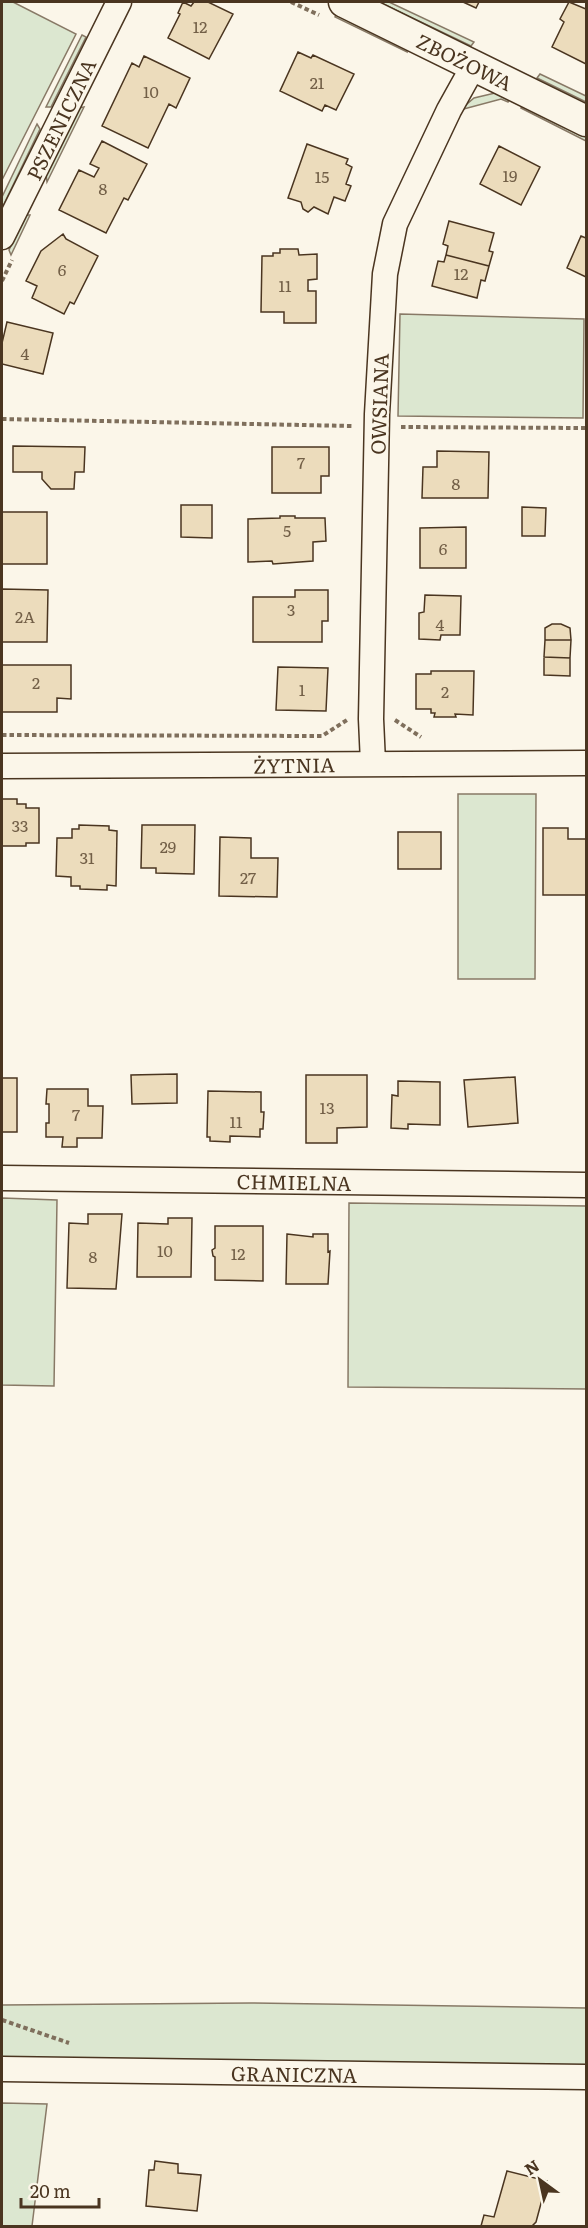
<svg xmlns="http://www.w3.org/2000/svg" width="588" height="2228" viewBox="0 0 588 2228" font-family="Literata,serif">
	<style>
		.green { fill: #dce7d0; stroke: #887966; stroke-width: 1.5 }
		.building { fill: #ecdcbc; stroke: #4a3520; stroke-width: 1.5 }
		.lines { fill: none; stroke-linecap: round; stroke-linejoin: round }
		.minor-casing { stroke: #4a3520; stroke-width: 27 }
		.tertiary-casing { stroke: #4a3520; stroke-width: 33 }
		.path { stroke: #7f6f5c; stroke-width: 4; stroke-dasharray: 4.5 3; stroke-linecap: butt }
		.minor { stroke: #fbf6e9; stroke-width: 24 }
		.tertiary { stroke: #fbf6e9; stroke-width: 30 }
		.labels { text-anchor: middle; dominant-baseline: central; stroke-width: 4.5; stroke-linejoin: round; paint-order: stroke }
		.number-label { font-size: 16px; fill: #725f47 }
		.street-label { font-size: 20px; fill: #4a3520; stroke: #fbf6e9 }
	</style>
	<rect width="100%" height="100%" fill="#fbf6e9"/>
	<path class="green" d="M2 2H13L76 34 2 180Z
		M379 2H389L474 42 471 46Z
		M337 12 406 46 407 52 335 17Z
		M82 35 86 37 51 107H46Z
		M540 74 586 96V102L537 78Z
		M495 93 510 97 508 102 501 99 460 110 474 98Z
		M522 105 586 136V141L521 108Z
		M84 107 47 182 46 174 78 108Z
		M37 124 40 129 2 208V197Z
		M25 215H30L11 255 9 250Z
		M400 314 584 319 583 418 398 416Z
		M458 794H536L535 979H458Z
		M2 1198 57 1200 54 1386 2 1385Z
		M349 1203 586 1206V1389L348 1387Z
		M251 2003 586 2008V2078L18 2068 2 2057V2005Z
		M2 2103 47 2104 32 2226H2Z"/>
	<path class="building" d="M183 2 191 6 194 2H208L233 14 209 59 168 38 180 14 178 13Z
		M463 2H479L476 8Z
		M569 2 586 9V64L552 47 564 22 560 19Z
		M298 52 311 58 313 55 354 74 336 110 325 105 322 111 280 91Z
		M144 56 190 78 176 108 169 104 148 148 102 126 132 63 139 67Z
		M102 141 147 164 128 200 124 198 106 233 59 210 79 170 94 177 99 168 90 164Z
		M307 144 348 159 346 164 352 167 346 184 351 186 345 201 334 197 328 214 314 207 308 212 303 209 301 202 288 198Z
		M499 146 540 167 521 205 480 184Z
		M449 221 494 233 489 251 493 252 489 266 446 255 448 246 443 244Z
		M63 234 66 239 98 256 74 304 70 302 64 314 32 298 37 286 26 281 41 251Z
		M581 236 586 238V277L567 268Z
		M280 249H298L299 255 317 254V279L308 280V291H316V323H284V312H261L262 256H273V253H280Z
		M446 255 489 266 485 281 481 280 477 298 432 286 438 261 444 262Z
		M7 322 53 333 43 374 2 364V343Z
		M13 446 85 447 84 472H75L74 489H51L42 479V472H13Z
		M272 447H329V476H321V493H272Z
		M437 451 489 452 488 498H422L423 467H437Z
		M181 505H212V538L181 537Z
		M522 507 546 508 545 536H522Z
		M2 512H47V564H2Z
		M280 516H295V518H325L326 541 313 542V561L273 564 272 561 248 562V519L280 518Z
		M466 527V568H420V528Z
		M2 589 48 590 47 642H2Z
		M295 590H328V621H322V642H253V597H295Z
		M425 595 461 596 460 635H441L440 640 419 639V613L424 612Z
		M552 624H561L570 628 571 640H545V628Z
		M545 640H571L570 658 544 657Z
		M544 657 570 658V676L544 675Z
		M2 665H71V699L57 698V712H2Z
		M278 667 328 668 326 711 276 710Z
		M431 671H474L473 715 455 714 456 717H434L435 713H431V709H416V674H431Z
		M2 799H17V804H26V808H39V843H26V846H2Z
		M79 825 109 826V830L117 831 116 886 107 885V890L80 889V886H71V877L56 876 57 838H72V829H79Z
		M142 825H195L194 874 156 873V868H141Z
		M543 828H568V839H586V895H543Z
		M398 832H441V869H398Z
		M220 837 251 838V858H278L277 897 219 896Z
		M177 1074V1103L132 1104 131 1075Z
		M306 1075H367V1127L337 1128V1143H306Z
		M515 1077 518 1123 468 1127 464 1080Z
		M2 1078H17V1132H2Z
		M398 1081 440 1082V1125L408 1124V1129L391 1128 392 1095 398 1096Z
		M47 1089H88V1106H103L102 1138H77V1147H62L63 1137H46V1123H49V1104H46Z
		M208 1091 261 1092V1112H264L263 1129H260V1137L230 1136V1142L210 1141V1137H207Z
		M88 1214H122L116 1289 67 1288 69 1223 88 1224Z
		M168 1218H192L191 1277H137L138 1223 168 1224Z
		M215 1226H263V1281L215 1280V1257L213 1256 212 1250 215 1248Z
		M287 1234 313 1237V1234H328V1252L330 1251 328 1284H286Z
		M155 2161 178 2164V2173L201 2175 197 2211 146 2206 149 2170H154Z
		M507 2171 547 2181 536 2222 532 2226H481L484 2215 494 2217Z"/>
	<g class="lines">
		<defs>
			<path id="minor" d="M2 237 119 2
				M373 763 371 719 377 414 385 274 395 224 449 110 474 65
				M2 766 586 763
				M2 1178 586 1185
				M2 2069 586 2077"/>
			<path id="tertiary" d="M344 2 586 121"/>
		</defs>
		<use href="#minor" class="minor-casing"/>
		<use href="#tertiary" class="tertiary-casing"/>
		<path class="path" d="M291 2 319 15
			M2 281 12 260
			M2 419 352 426
			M401 427 586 428
			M395 720 421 737
			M2 735 322 736 347 720
			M2 2020 69 2043"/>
		<use href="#minor" class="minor"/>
		<use href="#tertiary" class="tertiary"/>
	</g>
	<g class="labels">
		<g class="number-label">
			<text x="200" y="26">12</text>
			<text x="317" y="82">21</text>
			<text x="151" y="91">10</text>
			<text x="510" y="175">19</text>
			<text x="322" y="176">15</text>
			<text x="103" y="188">8</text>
			<text x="62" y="269">6</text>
			<text x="461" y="273">12</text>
			<text x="285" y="285">11</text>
			<text x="25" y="353">4</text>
			<text x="301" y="462">7</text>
			<text x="456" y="483">8</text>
			<text x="287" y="530">5</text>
			<text x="443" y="548">6</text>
			<text x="291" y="609">3</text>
			<text x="25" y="616">2A</text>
			<text x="440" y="624">4</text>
			<text x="36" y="682">2</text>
			<text x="302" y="689">1</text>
			<text x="445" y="691">2</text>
			<text x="20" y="825">33</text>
			<text x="168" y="846">29</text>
			<text x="87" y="857">31</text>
			<text x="248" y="877">27</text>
			<text x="327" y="1107">13</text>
			<text x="76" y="1114">7</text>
			<text x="236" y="1121">11</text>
			<text x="165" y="1250">10</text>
			<text x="238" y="1253">12</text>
			<text x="93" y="1256">8</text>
		</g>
		<g class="street-label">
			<text transform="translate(465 61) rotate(26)">ZBOŻOWA</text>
			<text transform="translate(60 119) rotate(-64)">PSZENICZNA</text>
			<text transform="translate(378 404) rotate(-88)">OWSIANA</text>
			<text transform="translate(294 764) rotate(-1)">ŻYTNIA</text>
			<text transform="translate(294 1181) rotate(1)">CHMIELNA</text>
			<text transform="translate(294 2073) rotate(1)">GRANICZNA</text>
		</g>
	</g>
	<rect width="588" height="2228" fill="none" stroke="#4a3520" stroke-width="6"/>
	<g transform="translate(540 2180) rotate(327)" stroke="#fbf6e9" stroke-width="4.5" paint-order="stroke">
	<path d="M0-4.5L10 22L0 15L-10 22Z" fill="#4a3520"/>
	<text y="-9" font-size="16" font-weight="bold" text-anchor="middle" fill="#4a3520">N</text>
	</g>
	<path d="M21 2198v9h78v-9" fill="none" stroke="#4a3520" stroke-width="3"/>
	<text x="30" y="2198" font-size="18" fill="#4a3520" stroke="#fbf6e9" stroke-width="4.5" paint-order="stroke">20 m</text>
</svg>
